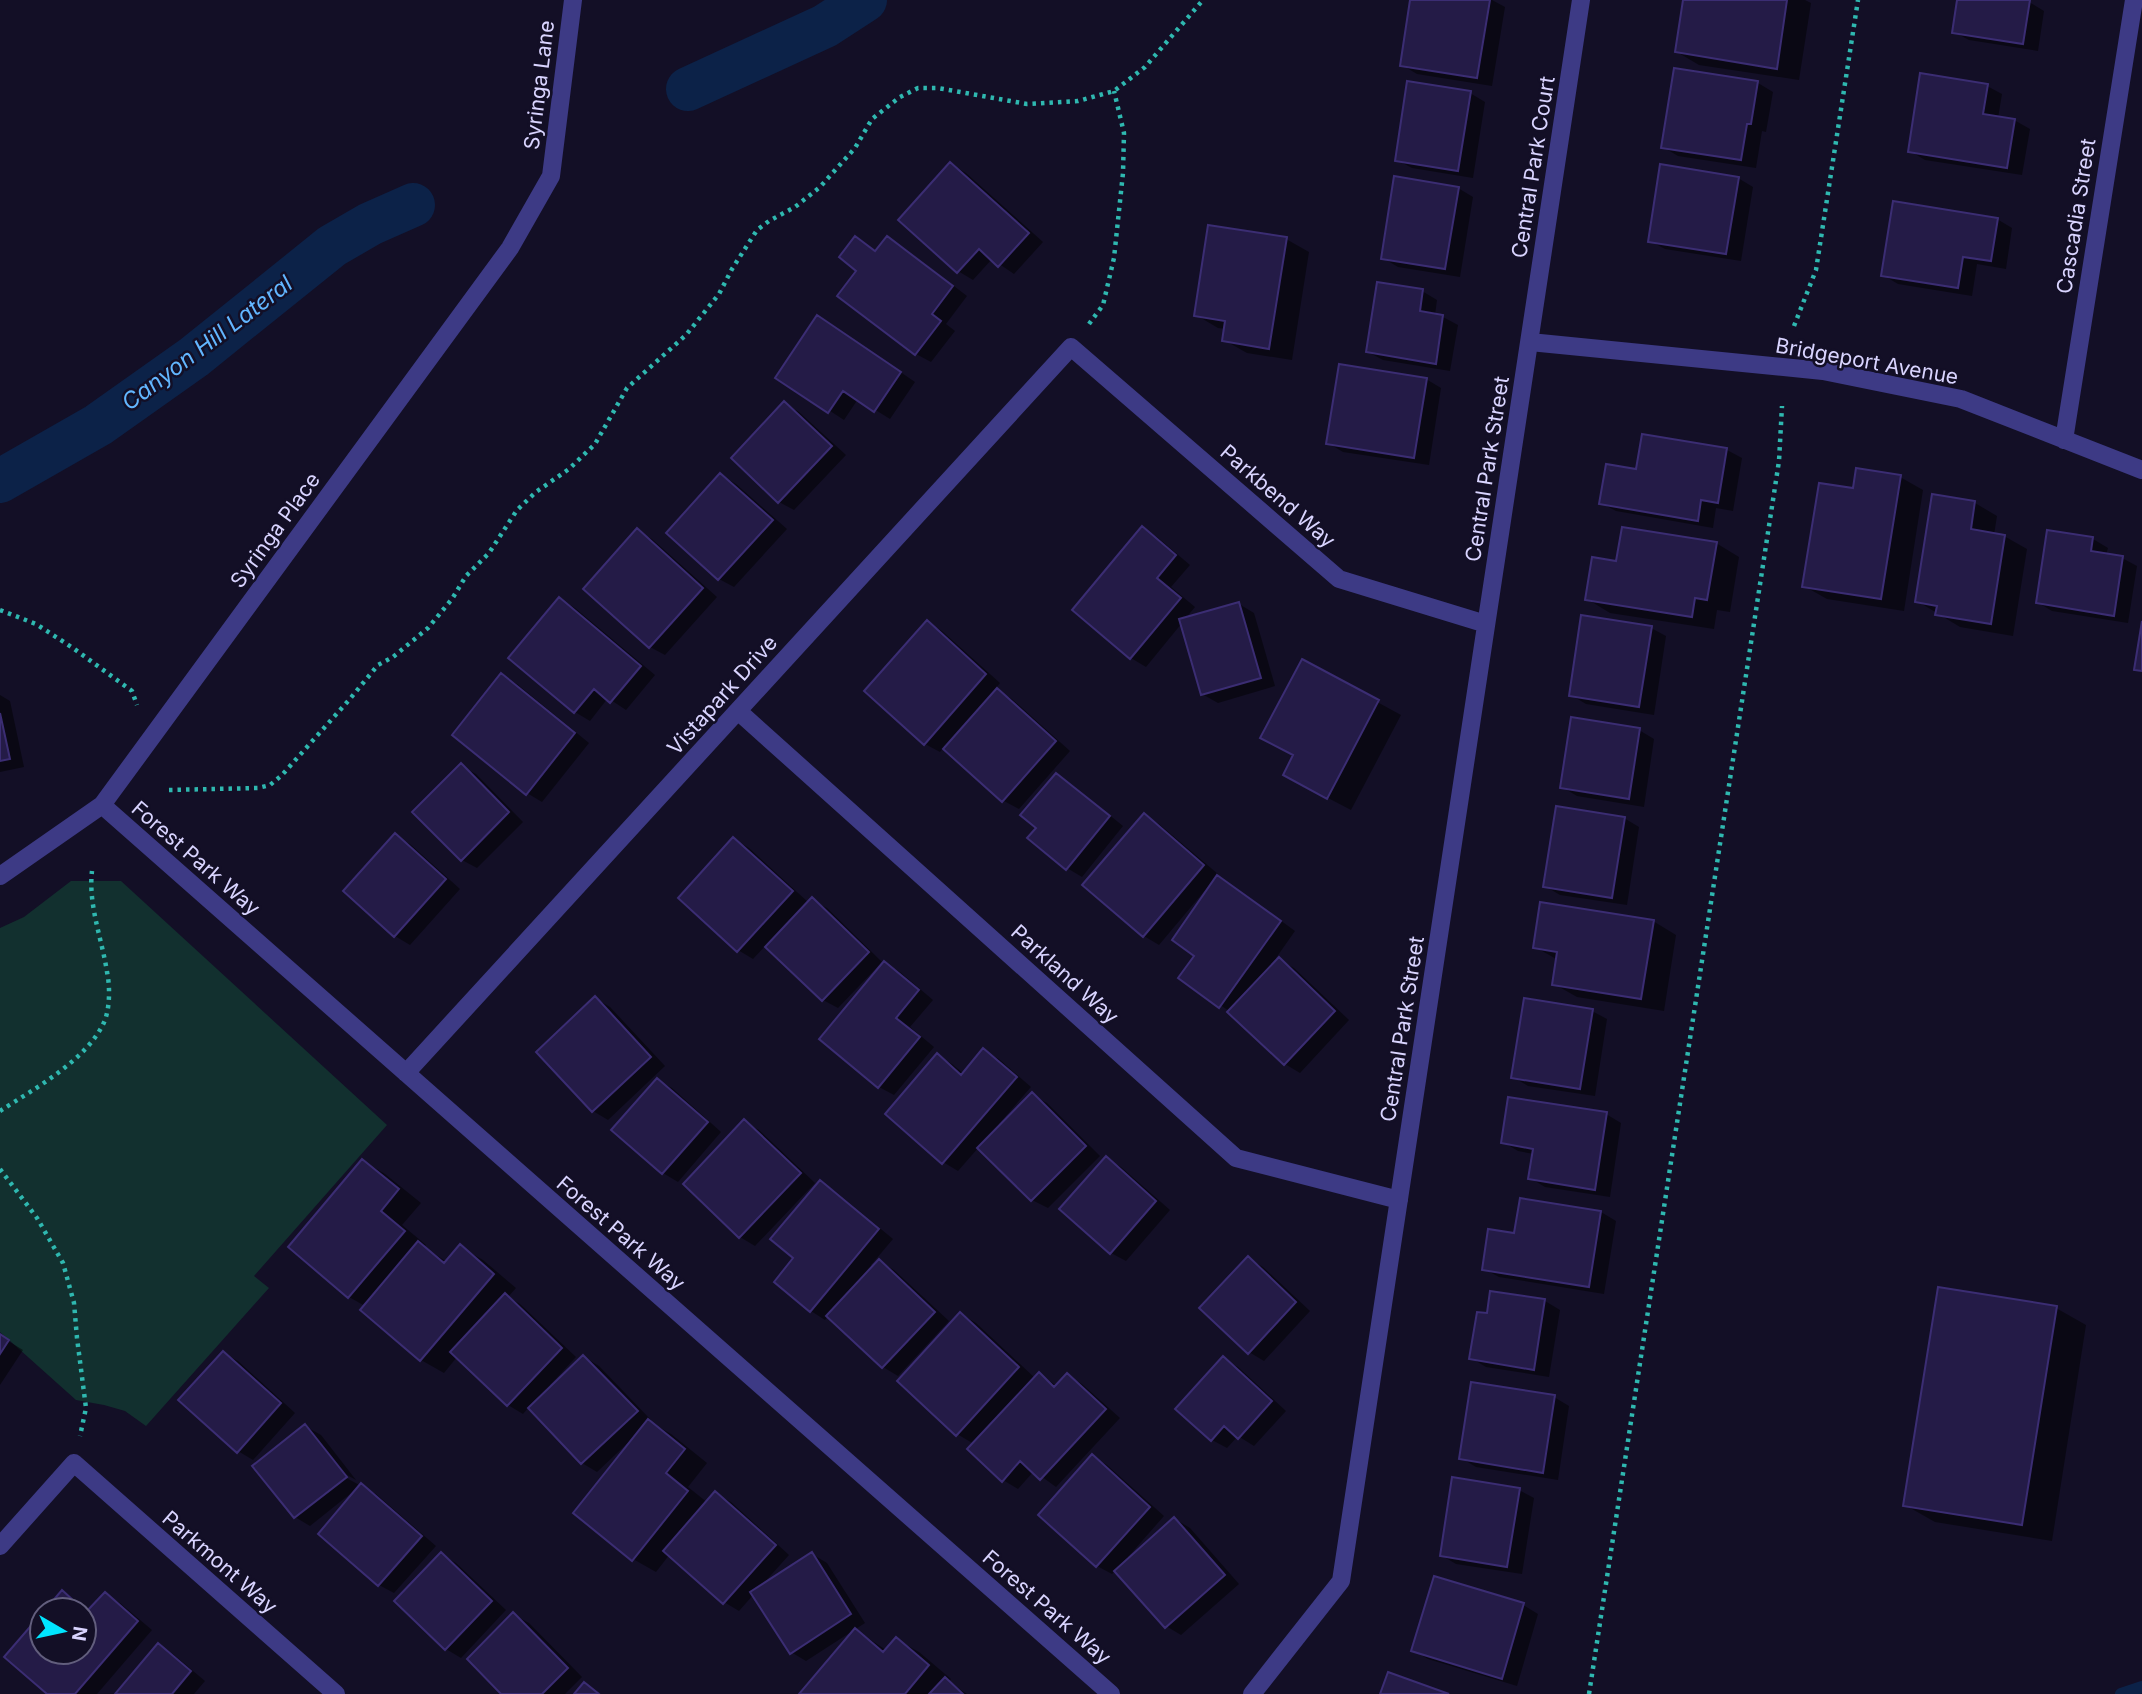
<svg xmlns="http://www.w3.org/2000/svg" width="2142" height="1694" viewBox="0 0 2142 1694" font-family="Inter,sans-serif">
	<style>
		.green { fill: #12302f }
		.shadow { fill: #0007 }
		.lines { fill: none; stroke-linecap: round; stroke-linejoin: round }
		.stream { stroke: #0c2248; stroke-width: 12 }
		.canal { stroke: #0c2248; stroke-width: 44 }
		.building { fill: #241b47; stroke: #3b2d73; stroke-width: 2 }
		.path { stroke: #2fb8b0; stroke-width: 4.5; stroke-dasharray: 3.5 5; stroke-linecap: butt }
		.street { stroke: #3d3a85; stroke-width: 18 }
		.labels { text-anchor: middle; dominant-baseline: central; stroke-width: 5; stroke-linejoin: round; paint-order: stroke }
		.street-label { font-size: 21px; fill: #d9d4ff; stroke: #130f26 }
		.water-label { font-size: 23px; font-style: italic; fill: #62b6ff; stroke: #130f26 }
	</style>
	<rect width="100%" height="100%" fill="#130f26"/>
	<path class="green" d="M71 881H121L387 1125 254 1276 269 1288 146 1426 125 1411 104 1405 76 1400 0 1332V928L24 917Z"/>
	<path class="shadow" d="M1412 0H1492L1505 7 1492 86 1417 74 1402 65Z
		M1685 0H1805L1811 3 1799 80 1699 65 1677 52Z
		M1959 0H2021L2029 2 2044 11 2038 51 1969 40 1954 32Z
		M1758 83 1773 92 1766 132 1762 131 1756 168 1678 156 1663 147Z
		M1987 86 2002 94 1998 118 2014 120 2030 129 2022 175 1925 160 1910 151Z
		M1470 93 1485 102 1473 178 1412 168 1397 160Z
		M951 164 966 173 1043 242 1014 274 992 259 973 280 958 271Z
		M1738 178 1753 187 1741 261 1665 249 1650 241Z
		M1458 188 1473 197 1460 277 1398 267 1383 258Z
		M1997 219 2012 228 2006 269 1977 264 1972 296 1898 284 1883 275Z
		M888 238 903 247 967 296 946 324 955 331 931 362 916 354 839 295 858 270 855 239 877 252Z
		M1286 239 1309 252 1292 360 1247 353 1224 340 1226 329 1218 328 1196 315Z
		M1422 291 1437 300 1435 315 1443 317 1458 325 1450 371 1383 360 1368 352Z
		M833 326 915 382 890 419 858 399 844 420 778 377Z
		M1426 379 1441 388 1429 465 1343 452 1328 443Z
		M784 403 799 412 846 455 794 510 779 502 733 458Z
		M1727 450 1742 458 1733 511 1716 508 1713 528 1616 511 1601 503 1637 471Z
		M721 475 736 484 787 529 734 587 719 579 668 532Z
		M1900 477 1923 490 1904 611 1827 599 1804 586 1854 490Z
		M1975 503 1997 516 1994 535 2004 536 2027 549 2013 636 1960 627 1917 601Z
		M1142 529 1157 537 1190 565 1171 587 1195 607 1185 619 1239 604 1254 613 1275 686 1218 703 1202 694 1182 623 1146 667 1131 658 1075 610Z
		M637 531 652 539 717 597 665 655 650 647Z
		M2093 539 2108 548 2106 555 2122 558 2137 566 2128 623 2052 611 2037 602Z
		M1716 543 1739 557 1730 612 1717 610 1714 629 1610 613 1587 599 1618 563Z
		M560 599 575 608 655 675 626 710 608 698 590 721 575 712Z
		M927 622 942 631 1000 683 995 689 1012 699 1070 751 1019 809 1004 801 944 747 940 752 925 744Z
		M1651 628 1666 636 1654 715 1586 704 1571 695Z
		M1302 661 1401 715 1351 810 1307 787 1295 755Z
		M502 676 517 684 589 743 542 802 527 793 454 735Z
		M0 695 10 701 24 767 0 772Z
		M1639 730 1654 739 1644 807 1577 796 1562 787Z
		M461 766 476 774 523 822 477 868 462 860Z
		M1056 775 1071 784 1123 826 1082 877 1067 868 1039 828Z
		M1144 815 1159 824 1218 874 1216 877 1233 886 1295 931 1276 958 1294 968 1349 1020 1300 1073 1285 1064 1229 1011 1181 978 1196 955 1214 884 1212 882 1159 945 1144 936 1085 885Z
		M1624 818 1639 827 1627 905 1560 895 1545 886Z
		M395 836 410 844 460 889 410 945 395 936 345 891Z
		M734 839 749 848 809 903 812 900 827 908 882 962 900 972 933 1000 910 1027 934 1047 894 1095 879 1087 884 964 882 962 838 1008 823 1000 766 945 753 959 738 950Z
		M1653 921 1676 935 1664 1011 1577 997 1554 984 1558 960 1535 947Z
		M595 998 610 1007 665 1066 608 1120 593 1111Z
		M1592 1011 1607 1019 1595 1096 1528 1086 1513 1077Z
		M984 1051 999 1059 1031 1087 999 1124 1001 1126 1032 1095 1047 1103 1100 1156 1048 1208 1032 1200 979 1147 958 1171 943 1162 937 1055 952 1064 964 1074Z
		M657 1080 672 1088 721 1132 678 1182 663 1173 614 1130Z
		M1606 1114 1621 1123 1610 1197 1545 1187 1530 1178 1534 1154 1518 1151 1503 1142Z
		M744 1122 759 1130 815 1183 755 1246 740 1237 685 1184Z
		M1106 1158 1121 1167 1170 1210 1126 1261 1111 1253 1062 1209Z
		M363 1161 385 1174 421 1203 402 1225 426 1245 424 1247 447 1262 460 1247 483 1260 516 1288 508 1297 520 1304 576 1357 550 1385 552 1387 584 1357 599 1366 651 1420 650 1422 671 1434 707 1463 688 1487 708 1503 716 1494 731 1502 789 1555 763 1584 812 1554 827 1563 865 1623 806 1661 791 1652 754 1594 739 1611 724 1602 670 1554 656 1572 633 1559 634 1439 633 1438 597 1472 582 1463 529 1407 523 1414 508 1405 457 1357 444 1373 421 1360 362 1310 365 1306 349 1297 290 1247Z
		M820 1182 835 1191 893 1239 871 1265 873 1267 879 1261 894 1270 949 1321 898 1376 883 1367 828 1316 825 1320 811 1311 796 1258Z
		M1521 1200 1601 1212 1616 1221 1604 1294 1499 1277 1484 1269 1516 1235Z
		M1248 1258 1263 1267 1310 1311 1264 1361 1249 1352Z
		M1545 1301 1560 1310 1549 1377 1486 1367 1471 1358 1488 1315Z
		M2056 1308 2086 1325 2052 1541 1935 1522 1905 1505Z
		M961 1314 976 1323 1035 1378 1039 1374 1057 1386 1067 1375 1082 1384 1120 1418 1056 1487 1034 1471 1018 1489 1003 1480 974 1444 957 1434Z
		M0 1336 23 1350 0 1385Z
		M223 1353 238 1361 295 1413 253 1460 238 1451Z
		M1223 1359 1238 1367 1286 1411 1254 1446 1238 1436 1227 1448 1212 1440Z
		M1554 1397 1569 1406 1558 1480 1476 1467 1461 1458Z
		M305 1426 321 1435 356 1480 340 1471 339 1474 376 1494 436 1546 394 1593 379 1585 320 1534 355 1490 310 1526 295 1517Z
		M1092 1456 1107 1465 1164 1516 1128 1557 1130 1559 1175 1519 1190 1528 1239 1584 1181 1635 1166 1626 1116 1570 1112 1574 1097 1566 1041 1515Z
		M1519 1490 1534 1498 1522 1574 1456 1564 1441 1555Z
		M441 1554 456 1563 506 1610 461 1658 446 1649 396 1601Z
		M62 1592 77 1601 89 1611 105 1594 120 1603 152 1630 97 1694H49L7 1656 42 1616V1652H84V1610H47Z
		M1523 1605 1538 1614 1517 1686 1428 1659 1413 1650Z
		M514 1615 529 1623 582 1677 565 1694H504Z
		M856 1630 886 1650 896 1639 919 1652 951 1679 949 1682 967 1694H802Z
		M158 1645 173 1654 205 1681 194 1694H117Z"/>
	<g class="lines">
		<path class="stream" d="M2121 1694 2142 1687"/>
		<path class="canal" d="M688 89 825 26 865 0
			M0 481 98 425 194 357 332 246 370 224 413 205"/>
	</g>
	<path class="building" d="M1410 0H1490L1477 78 1400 66Z
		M1683 0H1787L1777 69 1675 52Z
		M1957 0H2030L2023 44 1952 33Z
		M1674 68 1758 81 1751 124H1747L1741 160 1661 148Z
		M1920 73 1988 84 1983 114 2015 119 2007 168 1908 152Z
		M1407 81 1471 91 1458 171 1395 161Z
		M950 162 1029 233 998 267 979 249 957 273 898 220Z
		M1660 164 1739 177 1726 254 1648 242Z
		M1394 176 1459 187 1445 269 1381 259Z
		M1893 201 1998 218 1991 261 1963 257 1958 288 1881 276Z
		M1208 225 1287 237 1269 349 1222 341 1225 321 1194 316Z
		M855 236 875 251 887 236 953 286 932 314 941 321 915 355 837 296 856 271 839 257Z
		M1377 282 1423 289 1420 311 1443 315 1436 364 1366 352Z
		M817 315 901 372 874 412 843 391 828 413 775 378Z
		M1339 364 1427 378 1414 458 1326 444Z
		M784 401 832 446 778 503 731 458Z
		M1642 434 1727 448 1718 503 1701 500 1698 521 1599 504 1606 464 1636 469Z
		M1856 468 1901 475 1881 599 1802 587 1819 483 1853 488Z
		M720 473 773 520 718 580 666 533Z
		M1932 494 1975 501 1971 529 2005 535 1991 624 1935 615 1937 606 1915 602Z
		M1142 526 1176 555 1157 578 1181 598 1130 659 1072 610Z
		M1622 527 1717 542 1707 600 1695 598 1692 617 1585 600 1592 557 1616 561Z
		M637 528 703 588 649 648 583 589Z
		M2047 530 2093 537 2091 551 2123 556 2114 616 2036 603Z
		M559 597 641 666 610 703 594 689 574 713 508 658Z
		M1239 602 1261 678 1201 695 1179 619Z
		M1581 615 1652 626 1639 707 1569 696Z
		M927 620 986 674 924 745 864 691Z
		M2142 621V671L2134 670Z
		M1302 659 1379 700 1327 799 1283 775 1293 755 1260 738Z
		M501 673 575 733 526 795 452 735Z
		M997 688 1056 741 1002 802 943 749Z
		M0 713 10 759 0 761Z
		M1571 717 1640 728 1629 799 1560 788Z
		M461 763 509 812 461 861 412 812Z
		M1056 773 1110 816 1066 870 1027 838 1036 828 1020 815Z
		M1556 806 1625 817 1612 898 1543 887Z
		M1144 813 1204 865 1143 937 1082 885Z
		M395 833 446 879 394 937 343 891Z
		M733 837 793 891 737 952 678 898Z
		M1217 875 1281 921 1219 1008 1178 978 1194 956 1172 940Z
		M812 897 869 952 822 1001 765 947Z
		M1540 902 1654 920 1641 999 1552 985 1557 952 1533 948Z
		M1279 957 1335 1011 1284 1065 1227 1012Z
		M884 961 919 990 896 1018 920 1037 878 1088 819 1039Z
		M595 996 651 1057 592 1112 536 1052Z
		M1524 998 1593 1009 1580 1089 1511 1078Z
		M983 1048 1017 1077 942 1164 885 1114 937 1053 961 1075Z
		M657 1078 708 1122 662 1174 611 1130Z
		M1032 1092 1086 1146 1031 1201 977 1148Z
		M1508 1097 1607 1112 1595 1190 1528 1179 1533 1149 1501 1143Z
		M744 1119 801 1173 739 1238 683 1184Z
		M1106 1156 1156 1201 1110 1254 1059 1209Z
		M362 1159 399 1189 381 1211 405 1231 348 1298 288 1247Z
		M820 1180 879 1229 810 1312 774 1282 793 1258 770 1239Z
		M1520 1198 1601 1211 1589 1287 1482 1270 1488 1229 1514 1233Z
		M418 1241 444 1263 460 1244 494 1274 420 1361 360 1310Z
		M1248 1256 1296 1302 1248 1354 1199 1308Z
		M879 1259 935 1312 882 1368 826 1316Z
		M1938 1287 2057 1306 2022 1525 1903 1506Z
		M1490 1291 1545 1299 1534 1370 1469 1359 1477 1312 1487 1313Z
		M505 1293 562 1348 507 1406 450 1352Z
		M960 1312 1019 1367 956 1436 897 1381Z
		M0 1334 9 1340 0 1354Z
		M223 1351 281 1403 237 1453 178 1400Z
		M583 1355 638 1411 581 1464 528 1408Z
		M1223 1356 1272 1401 1238 1439 1224 1426 1211 1441 1175 1409Z
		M1039 1372 1054 1387 1067 1373 1106 1409 1040 1480 1020 1461 1002 1482 967 1449Z
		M1471 1382 1555 1395 1543 1473 1459 1459Z
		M648 1419 685 1449 666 1473 688 1491 632 1561 573 1513Z
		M305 1424 347 1477 294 1518 252 1466Z
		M1092 1454 1150 1507 1096 1567 1038 1515Z
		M1452 1477 1520 1488 1507 1567 1440 1556Z
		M361 1483 422 1536 378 1586 318 1534Z
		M715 1491 776 1545 723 1604 663 1551Z
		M1174 1517 1225 1575 1165 1628 1114 1571Z
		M441 1552 492 1601 445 1650 394 1601Z
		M812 1552 851 1614 790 1654 750 1592Z
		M1434 1576 1524 1603 1502 1679 1411 1651Z
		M62 1590 86 1612 105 1592 138 1621 75 1694H47L4 1657 42 1613V1652H84V1610H45Z
		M513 1612 568 1668 542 1694H501L467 1659Z
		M855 1628 883 1652 896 1637 929 1665 905 1694H799Z
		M158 1643 191 1671 172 1694H115Z
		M1388 1672 1449 1694H1380Z
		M945 1677 963 1694H929Z
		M584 1682 599 1694H574Z"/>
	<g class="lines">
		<path class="path" d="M1089 324 1103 305 1114 258 1123 173 1124 133 1114 91
			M1794 326 1816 270 1858 0
			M0 610 36 624 73 648 132 691 137 705
			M169 790 258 788 270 785 282 775 349 700 378 665 393 657 428 628 452 599 466 576 489 553 517 510 536 492 569 469 595 444 627 388 686 335 719 294 732 269 757 230 769 221 795 207 820 187 855 148 872 119 900 97 918 88H938L1027 104 1078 101 1114 91 1145 67 1203 0
			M0 1111C34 1089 89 1059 105 1020 110 1006 110 986 107 972 102 939 88 905 92 871
			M0 1169 37 1218 63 1263 74 1303 77 1338 86 1408 80 1436
			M1589 1694 1779 461 1782 406"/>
		<path class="street" d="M1530 342 1823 371 1961 399 2142 470
			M2064 440 2134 0
			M738 711 1236 1158 1399 1200
			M102 805 1111 1694
			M0 876 102 805 510 248 551 176 573 0
			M406 1073 1071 347 1339 579 1486 624
			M0 1546 74 1463 336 1694
			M1252 1694 1341 1581 1581 0"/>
	</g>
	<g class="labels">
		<g class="street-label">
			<text transform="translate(539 85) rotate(-83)">Syringa Lane</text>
			<text transform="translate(1533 167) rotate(-81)">Central Park Court</text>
			<text transform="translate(2076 216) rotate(-81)">Cascadia Street</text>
			<text transform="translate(1867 361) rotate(10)">Bridgeport Avenue</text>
			<text transform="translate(1487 469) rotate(-81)">Central Park Street</text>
			<text transform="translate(1278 496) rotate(41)">Parkbend Way</text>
			<text transform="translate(275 530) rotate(-54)">Syringa Place</text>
			<text transform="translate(722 695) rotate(-48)">Vistapark Drive</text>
			<text transform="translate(196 858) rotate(41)">Forest Park Way</text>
			<text transform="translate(1065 974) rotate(42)">Parkland Way</text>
			<text transform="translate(1402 1029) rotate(-81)">Central Park Street</text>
			<text transform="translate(621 1233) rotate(41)">Forest Park Way</text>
			<text transform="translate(220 1562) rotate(41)">Parkmont Way</text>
			<text transform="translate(1047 1607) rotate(41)">Forest Park Way</text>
		</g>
		<g class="water-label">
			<text transform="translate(207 343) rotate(-37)">Canyon Hill Lateral</text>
		</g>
	</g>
	<g transform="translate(63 1631) rotate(99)"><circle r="33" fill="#130f26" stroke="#625e7d" stroke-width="2"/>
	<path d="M0-5L12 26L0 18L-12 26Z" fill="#00e5ff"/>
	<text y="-10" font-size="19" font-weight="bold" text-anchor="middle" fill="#d9d4ff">N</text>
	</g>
</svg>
